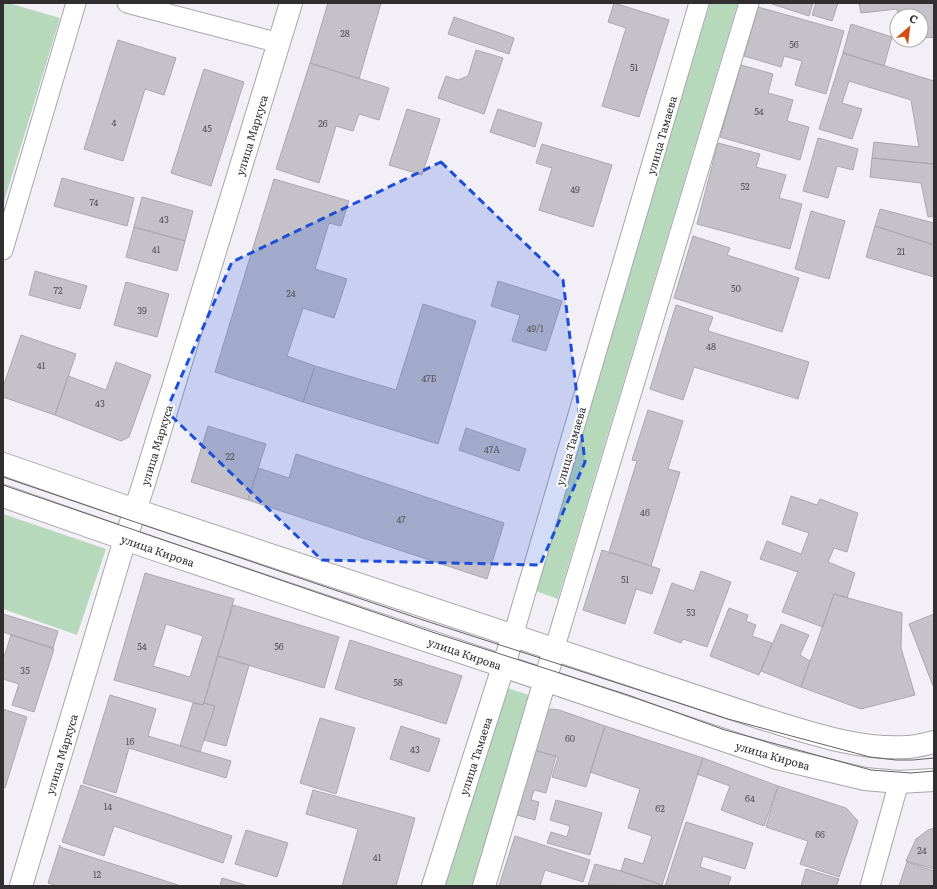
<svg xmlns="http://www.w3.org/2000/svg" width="937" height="889" viewBox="0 0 937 889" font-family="Literata,serif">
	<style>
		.green { fill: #b6d9bb }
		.building { fill: #c4c1c9; stroke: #aba7af; fill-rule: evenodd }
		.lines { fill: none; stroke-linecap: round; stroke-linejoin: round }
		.street-casing { stroke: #a8a5ad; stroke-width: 21 }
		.secondary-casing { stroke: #a8a5ad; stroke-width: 24 }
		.primary-casing { stroke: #a8a5ad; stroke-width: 24 }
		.street { stroke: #fff; stroke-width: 19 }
		.secondary { stroke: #fff; stroke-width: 22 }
		.primary { stroke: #fff; stroke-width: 22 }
		.tram { stroke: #636165; stroke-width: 1 }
		.marked { fill: #1d4ed8; fill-opacity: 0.2; stroke: #1d4ed8; stroke-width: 3; stroke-dasharray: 8 5; stroke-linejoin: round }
		.labels { text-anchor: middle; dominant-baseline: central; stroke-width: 4; stroke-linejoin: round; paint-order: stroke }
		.number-label { font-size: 9px; fill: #555357 }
		.street-label { font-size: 11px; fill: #302e31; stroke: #fefefe }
	</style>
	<rect width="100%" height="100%" fill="#f3eff7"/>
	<path class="green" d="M3 3H8L60 18 3 205Z
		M710 3H738L558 599 533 590Z
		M3 514 106 549 77 635 3 609Z
		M504 687 532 696 473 886H444Z"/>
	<path class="building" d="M328 3H381L359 79 310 63Z
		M614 3 669 20 639 117 602 106 626 28 608 22Z
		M769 3H813L809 16Z
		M816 3H838L832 21 812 15Z
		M859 3H934V37L921 38V16H898L897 9 861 13Z
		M758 7 844 31 826 94 795 85 802 61 784 56 781 67 744 56Z
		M454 17 514 38 509 54 448 34Z
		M851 24 892 37 884 66 843 53Z
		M118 40 176 58 164 95 145 89 123 161 84 149Z
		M476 50 503 58 484 114 438 98 446 76 458 80 468 76Z
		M843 53 934 81V164L872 158 874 142 919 147 911 100 849 81 842 103 862 109 852 139 819 129Z
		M310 63 389 88 379 120 359 114 353 131 336 126 319 183 276 169Z
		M741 65 773 74 768 93 793 100 787 121 809 127 800 160 720 137Z
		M204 69 244 82 211 186 171 173Z
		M407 109 440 119 422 175 389 165Z
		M498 109 542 123 535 147 490 132Z
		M818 138 858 149 853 170 837 166 828 198 803 191Z
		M718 143 760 154 756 167 786 175 779 198 802 204 790 249 697 224Z
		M542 144 612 165 593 227 539 210 552 168 536 163Z
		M872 158 934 164V216L928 217 921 183 870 177Z
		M62 178 134 198 127 226 54 206Z
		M274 179 349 201 341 226 329 223 315 269 347 279 334 318 303 308 287 356 315 366 303 402 215 372Z
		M142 197 193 211 185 241 134 227Z
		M880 209 934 223V245L875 226Z
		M811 211 845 221 829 279 795 269Z
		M875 226 934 245V277L866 257Z
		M134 227 185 241 177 271 126 257Z
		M693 236 730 248 727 255 799 278 782 332 674 298Z
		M35 271 87 286 80 309 29 295Z
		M498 281 562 301 546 351 512 341 520 315 491 306Z
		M126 282 169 294 157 337 114 325Z
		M423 304 476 321 438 444 303 402 315 366 396 390Z
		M676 305 713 317 708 331 809 362 798 399 694 367 683 400 650 389Z
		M21 335 76 354 55 415 3 397V387Z
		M116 362 151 375 129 437 121 441 55 415 68 376 106 390Z
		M648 410 683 421 668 469 680 472 651 566 609 552 637 461 632 460Z
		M208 426 266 444 248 500 191 482Z
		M466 428 526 449 519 471 459 450Z
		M296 454 504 523 487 579 248 500 258 468 289 478Z
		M791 496 817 505 820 499 858 513 847 552 834 548 828 562 855 573 847 598 834 594 823 627 782 612 798 572 760 559 767 541 801 554 809 533 782 524Z
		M602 550 660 569 652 594 636 589 625 624 583 610Z
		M701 571 731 582 707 647 683 639 681 643 654 633 672 583 694 591Z
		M145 573 234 599 203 705 114 680ZM166 624 203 636 190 677 153 666Z
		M834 594 902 613 901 648 915 695 861 709 801 687Z
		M233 605 339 637 324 688 218 656Z
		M729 608 748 615 746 621 756 625 752 636 772 643 759 675 710 656Z
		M3 614 58 631 53 648 3 632Z
		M934 614V686H933L909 624Z
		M781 624 809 635 800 655 810 661 801 687 761 671Z
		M11 635 54 649 34 712 12 705 19 684 3 679V660Z
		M350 640 462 676 446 724 335 689Z
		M218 656 249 665 226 746 204 740 215 706 204 703Z
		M110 695 156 709 148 736 231 761 226 778 129 748 116 793 83 783Z
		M193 703 203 705 204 703 215 706 200 752 180 746Z
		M3 709 27 717 5 788 3 787Z
		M551 709 559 710 605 726 586 787 552 777 558 757 534 750 546 712Z
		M320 718 355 728 336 794 300 783Z
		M401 726 440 739 429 772 390 759Z
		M605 726 703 758 662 885 621 871 625 858 643 864 652 836 628 828 640 789 590 772Z
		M534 750 556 756 546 793 534 790 531 800 539 802 535 820 517 815Z
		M703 758 778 786 764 826 721 810 730 786 697 774Z
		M81 785 232 836 223 863 114 826 104 856 62 842Z
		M778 786 846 808 858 821 839 877 800 864 808 841 766 827Z
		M313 790 415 818 396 886H342L358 829 306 814Z
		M556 800 602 813 590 855 547 843 551 832 567 837 570 826 550 820Z
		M686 822 753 843 745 869 703 856 700 867 731 877 728 886H665Z
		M934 828V869L906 861 916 839 928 830Z
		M246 830 288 843 277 877 235 864Z
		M515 836 590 860 583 882 545 870 540 886H499Z
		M60 845V847L181 886H58L48 883Z
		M907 862 934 871V886H899Z
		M595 864 621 871 665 886 588 885Z
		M806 869 839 879 836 886H801Z
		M222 878 248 886H220Z"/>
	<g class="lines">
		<defs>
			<path id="street" d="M127 3 279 43
				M3 250 76 3
				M513 636 699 3
				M554 650 749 3
				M870 886 899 782"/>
			<path id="secondary" d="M21 886 119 559 144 483 291 3
				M433 886 513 636
				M484 886 554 650"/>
			<path id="primary" d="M3 464 135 510 761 718C808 732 857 750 907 747 916 747 925 744 934 742
				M3 496 151 548 777 758 865 779 899 782 934 780"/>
		</defs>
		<use href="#street" class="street-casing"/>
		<use href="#secondary" class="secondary-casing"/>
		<use href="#primary" class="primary-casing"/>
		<use href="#street" class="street"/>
		<use href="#secondary" class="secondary"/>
		<use href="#primary" class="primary"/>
		<path class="tram" d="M3 477 420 619 728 719 870 757 896 760H913L934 758
			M3 485 438 634 628 695 725 730 871 770 911 773 934 771"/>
	</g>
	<path class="marked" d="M441 162 563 280 585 462 540 565 322 560 166 411 232 262Z"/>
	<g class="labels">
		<g class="number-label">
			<text x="345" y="33">28</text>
			<text x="794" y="44">56</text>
			<text x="634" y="67">51</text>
			<text x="759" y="111">54</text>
			<text x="114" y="122">4</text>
			<text x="323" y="123">26</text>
			<text x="207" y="128">45</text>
			<text x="745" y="186">52</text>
			<text x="575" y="189">49</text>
			<text x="94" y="202">74</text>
			<text x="164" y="219">43</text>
			<text x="156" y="249">41</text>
			<text x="901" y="251">21</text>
			<text x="736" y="288">50</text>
			<text x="58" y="290">72</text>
			<text x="291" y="293">24</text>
			<text x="142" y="310">39</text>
			<text x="535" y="328">49/1</text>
			<text x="711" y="346">48</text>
			<text x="41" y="365">41</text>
			<text x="429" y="378">47Б</text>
			<text x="100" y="403">43</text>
			<text x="492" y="449">47А</text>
			<text x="230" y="456">22</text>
			<text x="645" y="512">46</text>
			<text x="401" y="519">47</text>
			<text x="625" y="579">51</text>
			<text x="691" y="612">53</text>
			<text x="142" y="646">54</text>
			<text x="279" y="646">56</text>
			<text x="25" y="670">35</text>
			<text x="398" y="682">58</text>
			<text x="570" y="738">60</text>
			<text x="130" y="741">16</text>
			<text x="415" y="749">43</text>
			<text x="750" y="798">64</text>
			<text x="108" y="806">14</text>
			<text x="660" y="808">62</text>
			<text x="820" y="834">66</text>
			<text x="922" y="850">24</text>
			<text x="377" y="857">41</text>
			<text x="97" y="874">12</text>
		</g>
		<g class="street-label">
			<text transform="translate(251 135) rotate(-73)">улица Маркуса</text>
			<text transform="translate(661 135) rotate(-74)">улица Тамаева</text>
			<text transform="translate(156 445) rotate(-73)">улица Маркуса</text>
			<text transform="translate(570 446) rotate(-74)">улица Тамаева</text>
			<text transform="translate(158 550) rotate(19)">улица Кирова</text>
			<text transform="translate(465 653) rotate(19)">улица Кирова</text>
			<text transform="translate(61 754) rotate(-73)">улица Маркуса</text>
			<text transform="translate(773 755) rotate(16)">улица Кирова</text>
			<text transform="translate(475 756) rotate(-72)">улица Тамаева</text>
		</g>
	</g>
	<rect width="937" height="889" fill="none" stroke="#302e31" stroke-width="8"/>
	<g transform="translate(909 28) rotate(28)"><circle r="19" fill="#fefefe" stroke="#acabac"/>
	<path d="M0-3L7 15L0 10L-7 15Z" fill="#d34c15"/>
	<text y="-6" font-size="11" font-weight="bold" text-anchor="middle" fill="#302e31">С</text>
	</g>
</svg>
